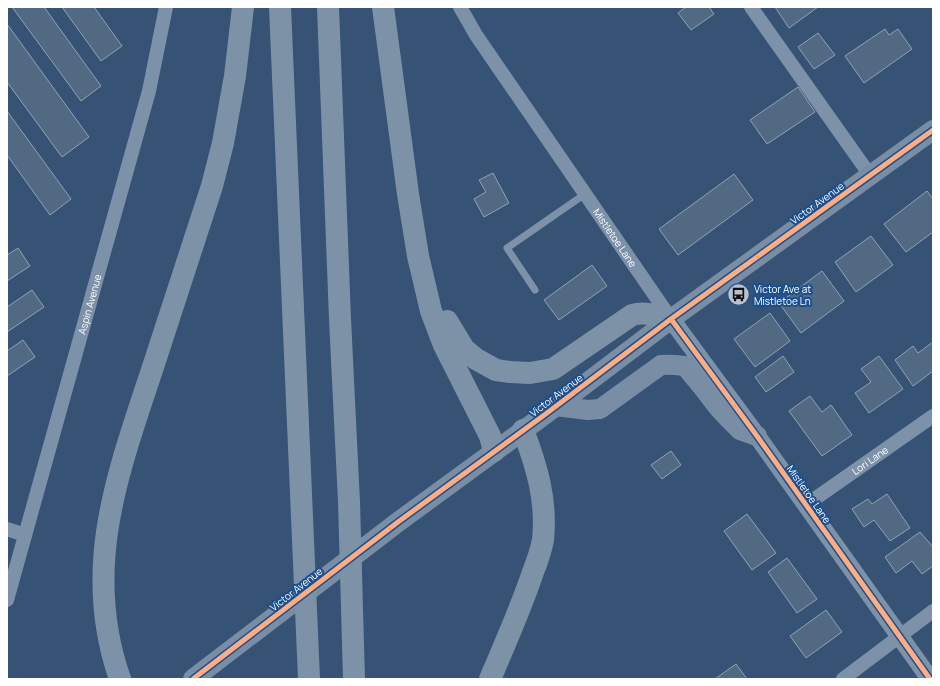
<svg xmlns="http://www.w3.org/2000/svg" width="940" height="686" viewBox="0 0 940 686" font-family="Manrope,sans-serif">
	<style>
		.building { fill: #526984; stroke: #92a2b6 }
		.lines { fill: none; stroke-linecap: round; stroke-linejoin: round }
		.service { stroke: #7d92a8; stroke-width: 7 }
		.minor { stroke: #7d92a8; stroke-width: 14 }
		.tertiary { stroke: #7d92a8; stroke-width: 18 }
		.secondary { stroke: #798da4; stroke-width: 20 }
		.motorway { stroke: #7e92a7; stroke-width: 22 }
		.cycleway-casing { stroke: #1b4f8f; stroke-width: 8 }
		.cycleway { stroke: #ffac80; stroke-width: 5 }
		.labels { text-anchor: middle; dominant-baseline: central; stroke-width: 4; stroke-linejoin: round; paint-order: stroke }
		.street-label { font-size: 10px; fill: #fff; stroke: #1b4f8f }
		.poi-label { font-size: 10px; fill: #fff; stroke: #1b4f8f; text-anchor: start }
	</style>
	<rect width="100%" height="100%" fill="#365274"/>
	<path class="building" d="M12 7H44L101 86 81 101Z
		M62 7H94L122 46 101 61Z
		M686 7H709L714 14 691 30 678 13Z
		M775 7H818L789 28Z
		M7 24 89 137 62 157 7 82Z
		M885 29 889 35 898 29 912 49 864 83 845 56Z
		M818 33 835 55 814 69 798 47Z
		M798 87 815 112 767 144 750 120Z
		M7 111 71 199 50 215 7 155Z
		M493 173 509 203 484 217 474 199 486 192 479 180Z
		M734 174 753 200 678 255 659 229Z
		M927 191 933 199V232L906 252 884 224Z
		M871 236 893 265 856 292 835 262Z
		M18 248 30 266 7 281V255Z
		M592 265 607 286 559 320 544 300Z
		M822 271 844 301 801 333 779 303Z
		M32 290 44 307 7 332V307Z
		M770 313 790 341 755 367 734 339Z
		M23 340 35 357 7 376V351Z
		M933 342V371L913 386 895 360 913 346 918 353Z
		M783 356 794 372 766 392 755 377Z
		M879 356 903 389 869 413 855 393 871 382 861 369Z
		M810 396 822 412 831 405 852 435 822 456 789 411Z
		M671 451 681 465 662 479 651 465Z
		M887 494 910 528 890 541 874 520 864 527 852 509 868 499 872 504Z
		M747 514 776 553 752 570 724 531Z
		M920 532 933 547V566L922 574 912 561 896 573 885 557Z
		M787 558 817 599 797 613 768 572Z
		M826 610 842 632 806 658 790 636Z
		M736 664 747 679H715Z"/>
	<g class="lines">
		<path class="service" d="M535 290 507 248 585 194"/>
		<g class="minor">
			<path id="s1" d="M460 7 476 35 671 319"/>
			<path d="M751 7 870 175"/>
			<path id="s2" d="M806 505 933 416"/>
			<path d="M7 529 25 535"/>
			<path id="s3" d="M7 600 149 91 166 7"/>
			<path d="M843 679 933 611"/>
		</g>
		<path class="tertiary" d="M671 319 757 436 930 679"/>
		<path class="secondary" d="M556 406 588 410 600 409 661 365C669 364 677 365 685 366L704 389 717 406 728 418 740 430 757 436
			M193 679 398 522 547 413 671 319 933 130"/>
		<path class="motorway" d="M280 7 309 679
			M328 7 340 319 349 502 354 679
			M383 7 408 194 418 256 431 311 444 345 490 436 494 451
			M447 321 464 349 476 359 496 370 510 372 530 373 553 369 632 315C646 311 658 316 671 319
			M120 679C81 568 118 473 153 367 172 307 192 247 212 186L223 143 235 76 243 7
			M490 679C505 644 521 608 533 572 537 562 541 550 543 540 547 500 537 467 523 430"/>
		<defs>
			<path id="cycleway" d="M671 319 757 436 930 679
				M193 679 398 522 547 413 671 319 933 130"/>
		</defs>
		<use href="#cycleway" class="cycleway-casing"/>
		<use href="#cycleway" class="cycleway"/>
	</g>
	<defs>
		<symbol id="bus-disc" viewBox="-11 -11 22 22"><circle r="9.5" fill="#b9c2ce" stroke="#1b4f8f"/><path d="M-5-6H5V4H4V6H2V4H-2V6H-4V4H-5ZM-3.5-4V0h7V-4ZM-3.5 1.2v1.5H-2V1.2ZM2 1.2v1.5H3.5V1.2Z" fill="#111"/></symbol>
	</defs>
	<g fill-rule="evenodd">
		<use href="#bus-disc" x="726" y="282" width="25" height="25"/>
	</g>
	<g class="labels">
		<g class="street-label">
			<text transform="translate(817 203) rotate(-36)">Victor Avenue</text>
			<text stroke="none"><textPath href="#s1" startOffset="278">Mistletoe Lane</textPath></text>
			<text stroke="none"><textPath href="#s3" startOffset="307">Aspin Avenue</textPath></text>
			<text transform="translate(556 395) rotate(-37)">Victor Avenue</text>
			<text stroke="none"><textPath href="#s2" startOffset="78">Lori Lane</textPath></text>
			<text transform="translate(809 494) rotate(55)">Mistletoe Lane</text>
			<text transform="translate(296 589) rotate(-38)">Victor Avenue</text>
		</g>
		<g class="poi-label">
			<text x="754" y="289">Victor Ave at<tspan x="754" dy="12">Mistletoe Ln</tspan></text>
		</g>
	</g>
	<rect width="940" height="686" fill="none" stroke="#ffffff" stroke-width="16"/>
</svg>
